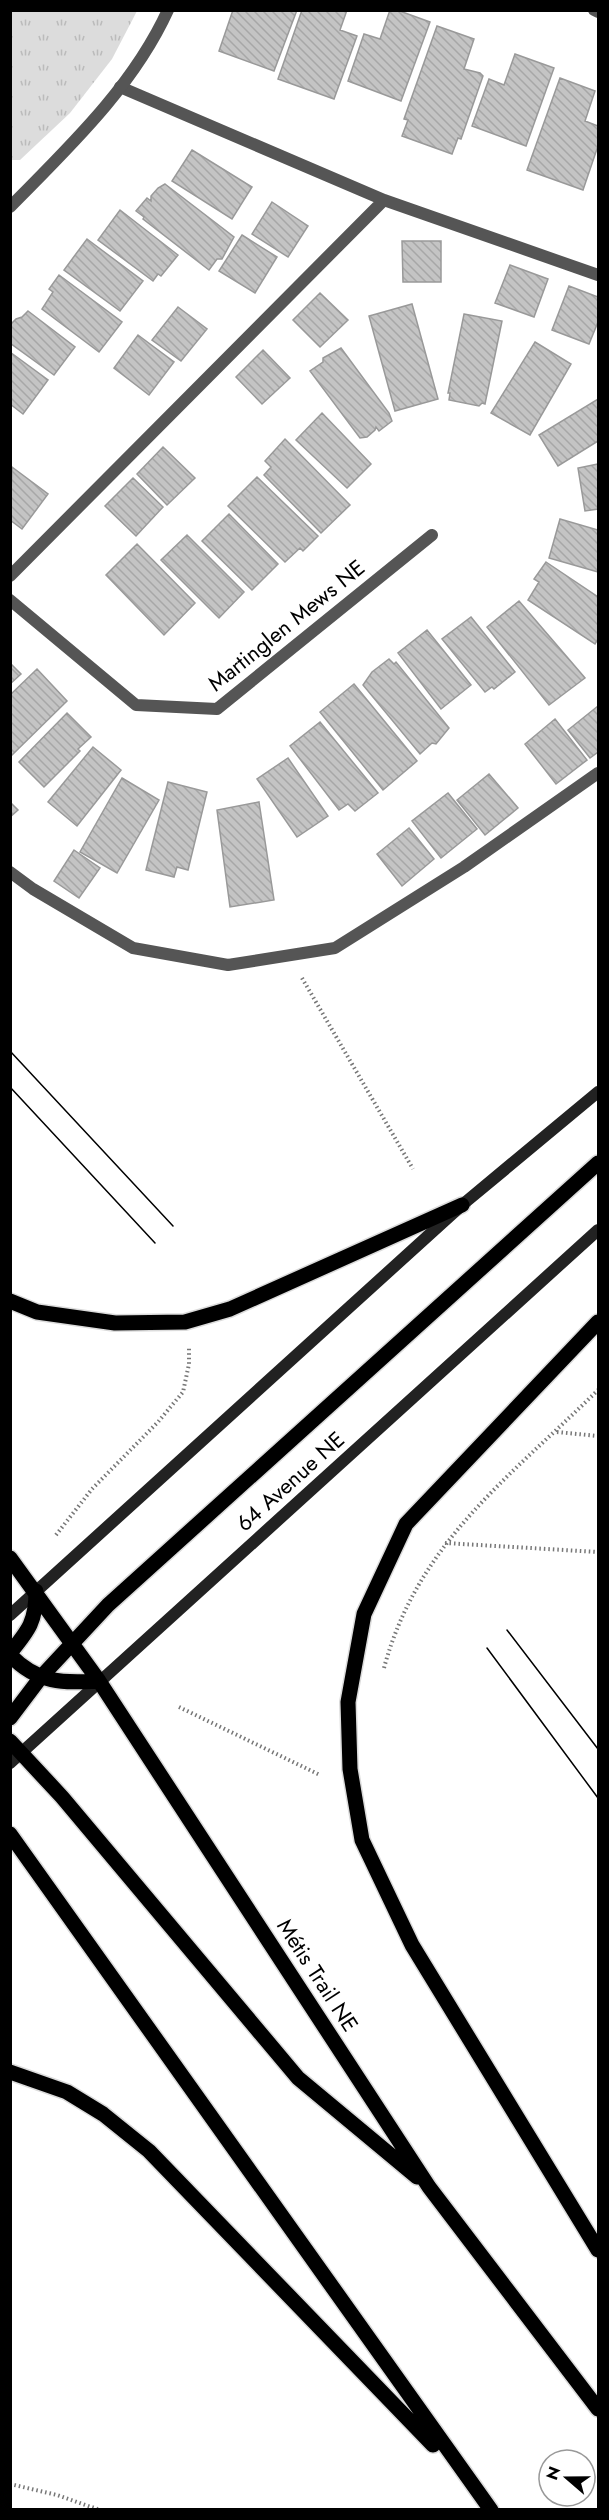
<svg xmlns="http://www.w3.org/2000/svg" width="609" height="2520" viewBox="0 0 609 2520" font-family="Jost,sans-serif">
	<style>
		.park { fill: url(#park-tufts) }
		.building { fill: url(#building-back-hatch); stroke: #999; stroke-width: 1.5 }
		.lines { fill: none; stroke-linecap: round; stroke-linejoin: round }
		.primary-casing { stroke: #dbdbdb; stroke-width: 18 }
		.path { stroke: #777; stroke-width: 4; stroke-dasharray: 1.5 3; stroke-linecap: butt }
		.lane { stroke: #555; stroke-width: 12 }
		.street { stroke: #555; stroke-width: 12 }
		.secondary { stroke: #222; stroke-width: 12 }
		.primary { stroke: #000; stroke-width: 15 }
		.tram { stroke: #000; stroke-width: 1.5 }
		.labels { text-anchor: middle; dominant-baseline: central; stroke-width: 4.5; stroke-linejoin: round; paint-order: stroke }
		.street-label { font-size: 22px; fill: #000; stroke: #fff }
	</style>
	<defs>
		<pattern id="park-tufts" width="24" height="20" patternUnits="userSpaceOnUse" patternTransform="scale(1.5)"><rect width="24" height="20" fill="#dcdcdc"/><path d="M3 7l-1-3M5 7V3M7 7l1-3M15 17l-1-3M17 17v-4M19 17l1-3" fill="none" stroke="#bbb"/></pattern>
		<pattern id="building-back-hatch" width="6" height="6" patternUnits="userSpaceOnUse" patternTransform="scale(1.5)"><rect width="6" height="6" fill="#c4c4c4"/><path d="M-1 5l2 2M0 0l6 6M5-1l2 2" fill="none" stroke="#a7a7a7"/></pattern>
	</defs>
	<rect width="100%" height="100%" fill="#fff"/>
	<path class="park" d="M10 11H137L112 59 70 113 20 160H11Z"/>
	<path class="building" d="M233 10H297L274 71 219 51Z
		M302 10H347L340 30 357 36 334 99 278 79Z
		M390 10H397L430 22 401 101 348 81 364 34 380 39Z
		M437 26 474 39 464 69 480 73 483 76 461 139 458 138 452 154 402 136 408 120 404 119Z
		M515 54 554 68 526 146 472 126 489 79 504 85Z
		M560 78 595 91 585 121 598 126V146L583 190 527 170Z
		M192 150 252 187 232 219 172 181Z
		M165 184 234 237 222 259H217L209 270 143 219 144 217 136 211 147 198 151 201V196L158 188Z
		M272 202 308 226 288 257 252 234Z
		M120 210 178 255 161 276 158 274 153 281 98 240Z
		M242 235 277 257 255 293 219 271Z
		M87 239 143 281 120 311 64 270Z
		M402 241H441V282H403Z
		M510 265 548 279 534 317 495 303Z
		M59 275 122 322 99 352 42 309 53 292 49 289Z
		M569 286 598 297V322L589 344 552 330Z
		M320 293 348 320 320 347 293 320Z
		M412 304 438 399 395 411 369 316Z
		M178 307 207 329 181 361 152 340Z
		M28 311 75 347 54 375 10 343V325L16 319 22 317Z
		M464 314 502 321 485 404 482 403 479 406 449 400 450 393H448Z
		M138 335 174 362 149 395 114 368Z
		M535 342 571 364 530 435 491 413Z
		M341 348 389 413 392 421 379 431 376 427 375 430 367 437 360 438 310 371 323 362V358Z
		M263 350 290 378 262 404 236 377Z
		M10 352 48 380 23 414 10 404Z
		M598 399V441L558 466 539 435Z
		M322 413 371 464 347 488 296 440Z
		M285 439 350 505 321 533 264 475 271 467 265 461Z
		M163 447 195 478 167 505 137 474Z
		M598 464V509L585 511 578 468Z
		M12 467 48 494 22 529 10 520Z
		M257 477 318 536 303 551 300 548 285 562 228 506Z
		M133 478 163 507 136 536 105 506Z
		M229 514 278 564 252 590 202 541Z
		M560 519 598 530V572L549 558Z
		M187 535 244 592 219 618 161 560Z
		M137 544 195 603 164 635 106 575Z
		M546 562 598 597V639L595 644 528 600 539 582 534 579Z
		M519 601 585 678 549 705 487 627Z
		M471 617 515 672 494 689 492 687 485 692 442 639Z
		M427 630 471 685 441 709 398 653Z
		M389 659 394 664 396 662 449 728 436 744 432 743 420 754 363 685 372 672Z
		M10 663 21 674 10 684Z
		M37 669 67 701 10 757V695Z
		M354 684 417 761 383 790 320 712Z
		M598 706V752L590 758 568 730Z
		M67 713 91 737 78 749 80 751 44 787 19 762Z
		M555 719 587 760 556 784 525 744Z
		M320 722 378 793 355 811 348 804 339 810 290 746Z
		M93 747 121 770 77 826 48 802Z
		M288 758 328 816 297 837 257 779Z
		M489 774 518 808 485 835 457 800Z
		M122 778 159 800 117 873 80 852Z
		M168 782 207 792 188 870 177 867 174 877 146 870Z
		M448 793 477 829 441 858 412 821Z
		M10 802 18 810 10 817Z
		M259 802 274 900 230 907 217 810Z
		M409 828 434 859 402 886 377 854Z
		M74 850 100 868 79 898 54 881Z"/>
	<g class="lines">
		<defs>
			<path id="primary" d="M10 1301 37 1312 115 1323 185 1322 230 1309 462 1205
				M598 1322 406 1524 364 1614 348 1702 350 1769 362 1840 412 1945 598 2250
				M10 1558 99 1681 429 2187 598 2409
				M10 1653C29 1630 36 1621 36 1591
				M10 1655C38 1684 63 1683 99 1681
				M10 1718 41 1677 108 1605 598 1163
				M10 1741 62 1797 298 2078 417 2177
				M10 1834 491 2510
				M10 2072 67 2092 103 2114 149 2151 433 2445"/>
		</defs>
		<use href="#primary" class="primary-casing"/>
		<path class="path" d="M302 978 413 1169
			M557 1432 598 1436
			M56 1535 92 1489 158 1422 183 1392 189 1364V1348
			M445 1543 598 1552
			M384 1668C418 1542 510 1477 598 1390
			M179 1707 320 1775
			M10 2484 57 2495 100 2510"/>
		<path class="lane" d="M120 87 384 200 598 275
			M10 576 384 200
			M10 872 33 889 133 948 228 965 335 948 464 867 598 773"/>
		<path class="street" d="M594 10 598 12
			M10 207C68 148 133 87 168 10
			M10 600 136 705 217 709 432 535"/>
		<path class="secondary" d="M10 1615 462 1205 598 1092
			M10 1763 598 1230"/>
		<use href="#primary" class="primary"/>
		<path class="tram" d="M10 1051 173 1226
			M10 1087 155 1243
			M507 1630 598 1749
			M487 1648 598 1798"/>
	</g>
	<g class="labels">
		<g class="street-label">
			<text transform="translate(286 625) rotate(-39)">Martinglen Mews NE</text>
			<text transform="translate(290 1481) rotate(-42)">64 Avenue NE</text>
			<text transform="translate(318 1975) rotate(57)">Métis Trail NE</text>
		</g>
	</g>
	<rect width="609" height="2520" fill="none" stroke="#000000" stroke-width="24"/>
	<g transform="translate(567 2478) rotate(290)"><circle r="28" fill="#ffffff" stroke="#999999" stroke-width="1.5"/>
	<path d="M0-4.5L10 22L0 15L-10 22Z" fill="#000000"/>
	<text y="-9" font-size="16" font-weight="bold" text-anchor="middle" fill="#000000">N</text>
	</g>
</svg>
